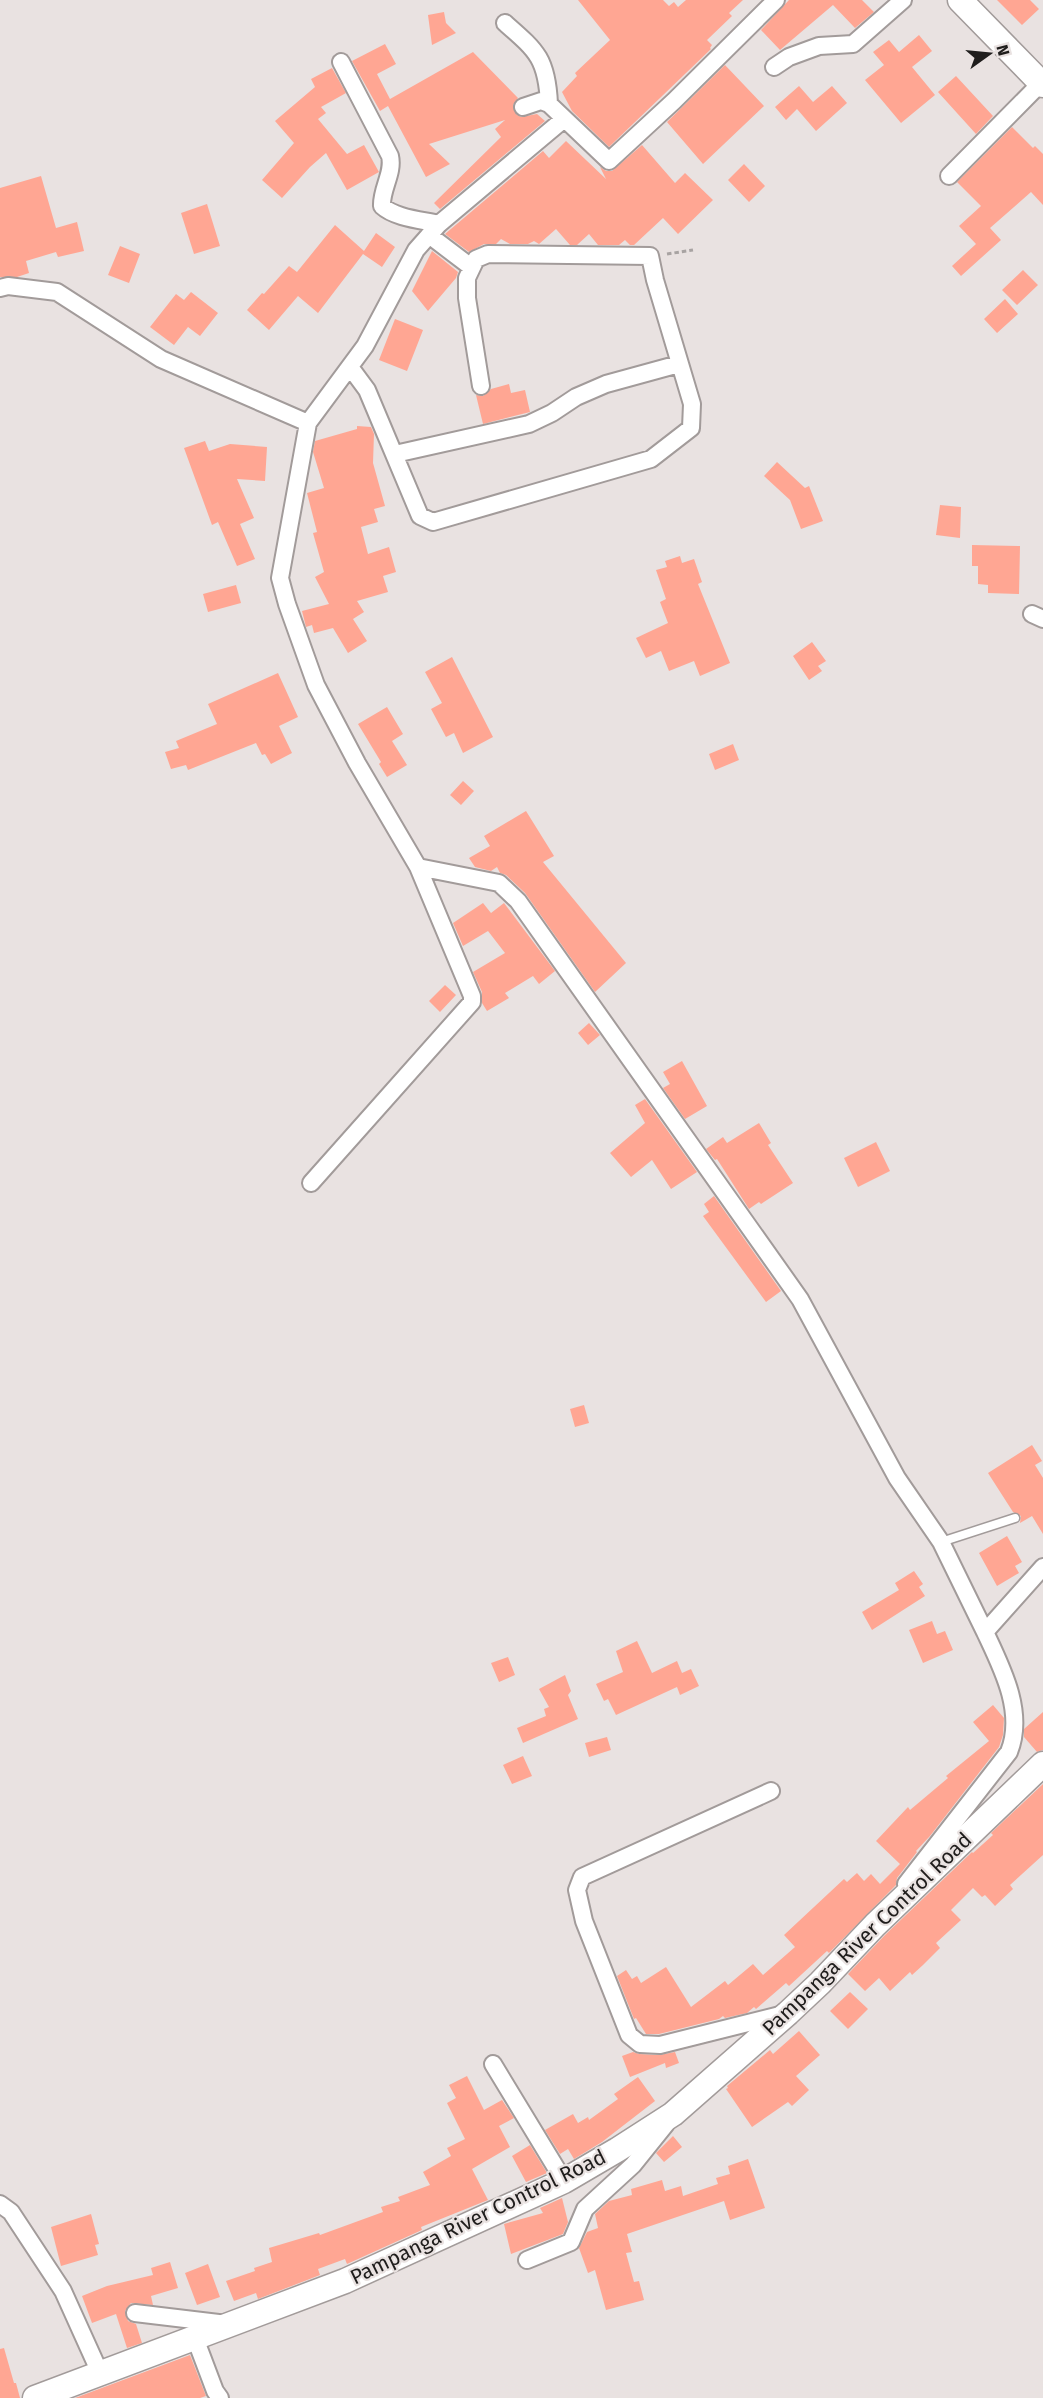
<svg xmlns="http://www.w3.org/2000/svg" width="1043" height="2398" viewBox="0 0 1043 2398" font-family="'Fira Sans',sans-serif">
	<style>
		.building { fill: #ffa693 }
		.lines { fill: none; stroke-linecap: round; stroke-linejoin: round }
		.lane-casing { stroke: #a29b9a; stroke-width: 11 }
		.street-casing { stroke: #a29b9a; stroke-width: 20 }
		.secondary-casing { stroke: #a29b9a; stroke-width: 27 }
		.path { stroke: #a8a3a2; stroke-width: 3; stroke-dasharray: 4.5 3; stroke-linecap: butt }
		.lane { stroke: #fff; stroke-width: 8 }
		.street { stroke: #fff; stroke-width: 16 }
		.secondary { stroke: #fff; stroke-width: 24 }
		.labels { text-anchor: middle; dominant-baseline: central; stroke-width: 4.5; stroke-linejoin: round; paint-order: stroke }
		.street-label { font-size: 21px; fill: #1f1d1c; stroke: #e9e2e1 }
	</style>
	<rect width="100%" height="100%" fill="#e9e2e1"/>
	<path class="building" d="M578 0H663L669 6 674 2 678 7 686 0H743L729 13 732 16 707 40 712 45 710 48 711 49 609 147 572 111 562 92 577 76 575 73 610 40Z
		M789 0H862L874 12 855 28 833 5 780 50 761 30Z
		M997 0H1030L1039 9 1022 25Z
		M444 12 446 23 456 33 432 45 428 15Z
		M919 35 932 51 912 67 935 95 901 123 865 80 884 65 873 52 889 40 899 52Z
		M385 44 396 64 377 74 390 99 473 52 518 98 513 105 516 114 521 117 537 114 545 121 440 209 434 203 501 137 495 129 505 120 429 144 450 164 426 177 388 106 380 111 352 61Z
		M725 65 764 106 703 164 667 122Z
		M332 68 346 93 321 107 326 113 318 119 347 154 364 145 379 172 347 190 326 153 310 167 282 198 262 180 294 143 275 121 315 87 311 79Z
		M956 76 993 116 976 134 938 92Z
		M799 86 813 102 832 86 847 103 816 131 797 109 786 120 775 107Z
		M1012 127 1033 148 1035 146 1043 154V205L1031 192 990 228 1001 240 961 276 952 266 976 244 959 226 981 206 957 182Z
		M566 141 606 179 600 167 606 171H612L642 145 675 183 685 173 713 200 678 234 663 218 634 245H630L625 240 619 245H598L589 234 577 245H570L556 229 539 244 534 241 528 244H510L501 239 496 244H484L469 252 445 234 543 151 549 158Z
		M744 164 765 186 749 202 728 180Z
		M41 176 56 228 77 222 84 251 58 257 56 252 26 261 29 273 17 277H0V188Z
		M207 204 220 246 194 254 181 213Z
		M335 225 364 251 376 233 395 247 382 267 363 254 318 313 298 296 269 330 247 310 262 293 264 294 289 266 297 272Z
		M120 246 140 254 129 283 108 275Z
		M432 251 458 272 456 278 428 311 412 291Z
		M1023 270 1038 285 1017 305 1002 290Z
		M191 292 218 313 200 336 188 327 174 345 150 327 176 294 184 300Z
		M1005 299 1018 314 997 333 984 319Z
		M395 319 423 330 407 371 379 360Z
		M509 384 511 393 525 390 530 412 483 424 476 395 483 396 491 389Z
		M357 426 371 427 374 434 373 463 385 506 374 509 378 522 361 527 368 554 389 547 396 572 383 576 388 592 357 601 364 612 353 619 367 641 348 653 333 628 314 633 312 625 306 627 302 611 329 604 315 577 324 572 313 533 317 532 307 493 324 488 313 452 315 441 357 429Z
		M205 441 209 451 230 444 267 447 265 481 237 479 254 518 240 524 255 559 237 566 218 522 212 525 184 448Z
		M777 462 805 488 809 486 823 521 801 529 790 500 764 476Z
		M940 505 961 507 960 538 936 535Z
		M972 545 1020 546 1019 594 988 593V585L978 584V566H972Z
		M680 556 682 563 694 559 702 582 698 584 730 663 700 676 694 661 669 671 661 651 646 658 636 638 668 623 660 602 666 599 656 570 667 567 665 561Z
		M236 585 241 603 208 612 203 594Z
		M812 642 826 661 818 666 822 671 809 680 793 656Z
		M452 657 493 737 463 753 454 733 446 737 431 709 442 703 425 672Z
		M278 673 298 717 279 726 292 753 271 764 265 754 262 755 256 743 188 770 186 765 171 769 165 752 179 748 176 741 217 724 208 704Z
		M387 707 403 734 392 741 407 765 387 777 379 764 381 762 358 724Z
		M733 744 739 760 715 770 709 754Z
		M463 781 474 791 461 805 450 795Z
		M526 811 554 856 543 862 626 963 595 992 525 893 506 875 500 873 497 867 491 871 475 867 469 858 490 846 484 836Z
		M483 903 491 913 504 903 555 971 539 984 533 976 505 993 509 998 487 1011 482 1003V992L473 972 505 953 488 931 463 946 453 923Z
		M445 985 456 995 440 1012 429 1001Z
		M589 1023 600 1035 588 1045 578 1033Z
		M682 1061 707 1106 685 1119 663 1088 670 1084 663 1072Z
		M645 1099 697 1172 671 1189 652 1160 631 1177 610 1153 645 1123 635 1105Z
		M759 1123 771 1143 768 1145 793 1183 761 1204 759 1202 749 1209 717 1159 715 1160 706 1149 723 1137 727 1143Z
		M876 1142 890 1171 858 1187 844 1158Z
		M714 1196 781 1291 766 1302 703 1216 709 1212 704 1204Z
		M584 1405 589 1423 575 1427 570 1409Z
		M1032 1445 1042 1461 1035 1465 1043 1478V1534L1032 1516 1020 1523 1021 1516 1013 1512 988 1473Z
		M1007 1536 1022 1562 1015 1566 1019 1573 997 1586 979 1553Z
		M914 1571 923 1584 919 1587 925 1596 872 1630 862 1612 899 1590 895 1583Z
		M932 1621 937 1634 945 1631 953 1650 923 1663 909 1630Z
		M637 1641 652 1673 677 1661 682 1673 691 1669 699 1686 680 1695 677 1687 616 1715 608 1699 604 1701 596 1684 623 1672 616 1651Z
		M508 1657 515 1675 499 1682 491 1663Z
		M565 1675 571 1691 568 1695 578 1719 523 1743 517 1728 546 1716 544 1709 549 1707 539 1689Z
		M993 1705 1004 1718 1003 1735 999 1747 930 1836 916 1851 917 1852 897 1878 896 1885 829 1953 827 1951 789 1986 786 1983 756 2009 754 2007 747 2013 725 2018 723 2016 719 2019 659 2034H646L636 2018 634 2019 617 1976 626 1970 632 1979 637 1976 641 1983 666 1967 691 2007 725 1981 728 1985 753 1964 763 1975 795 1947 784 1935 844 1879 847 1882 857 1873 864 1881 871 1874 880 1884 900 1864 876 1841 908 1807 910 1810 948 1778 946 1776 989 1741 973 1722Z
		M1043 1712V1750L1037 1752 1024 1737V1729Z
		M607 1737 611 1750 589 1757 585 1743Z
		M523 1756 532 1776 512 1784 503 1765Z
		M1043 1784V1855L1010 1885 1013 1889 995 1906 985 1895 982 1897 973 1888 951 1910 961 1920 936 1943 940 1948 923 1965 912 1975 910 1972 890 1991 879 1978 865 1991 848 1974 885 1935 972 1852 973 1853 993 1835 991 1833Z
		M850 1992 868 2009 848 2029 830 2011Z
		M799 2031 820 2055 796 2076 809 2090 792 2106 788 2102 752 2127 726 2089 728 2088 727 2086 770 2050 773 2054Z
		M633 2052 639 2054 659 2055 675 2052 679 2063 666 2068 665 2063 630 2077 622 2056Z
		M467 2076 484 2110 502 2100 514 2118 499 2126 510 2147 472 2169 488 2200 421 2227 422 2230 347 2264 345 2259 318 2269 320 2275 258 2299 256 2293 234 2301 226 2281 255 2271 254 2268 272 2262 269 2248 319 2233 320 2235 383 2212 381 2207 400 2201 398 2197 430 2185 423 2172 451 2156 447 2148 465 2139 447 2103 456 2098 449 2085Z
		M638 2077 655 2101 602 2142 574 2159 568 2149 560 2154 545 2130 573 2114 578 2123 588 2117 589 2120 618 2099 614 2094Z
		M673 2136 682 2147 664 2162 656 2153Z
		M530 2145 547 2173 526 2182 512 2156Z
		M748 2159 765 2208 730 2220 724 2201 627 2234 632 2252 626 2253 634 2282 639 2281 644 2300 606 2310 595 2270 588 2273 579 2248 587 2232 598 2228 595 2214 609 2201 632 2195 631 2189 662 2180 665 2191 681 2186 683 2196 718 2184 716 2178 730 2174 728 2166Z
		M562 2198 568 2222 563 2234 511 2254 504 2224 543 2213 540 2208Z
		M91 2214 99 2244 95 2245 98 2255 61 2266 51 2227Z
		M170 2262 178 2288 151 2296 153 2305 131 2303 125 2311 128 2321 136 2324 142 2343 127 2348 116 2314 92 2323 82 2296 107 2286 153 2275 151 2268Z
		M208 2264 220 2297 197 2305 185 2273Z
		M4 2348 14 2383H16L20 2398H0V2349Z
		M190 2355 206 2396 200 2398H75Z"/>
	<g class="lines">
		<defs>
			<path id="lane" d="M941 1542 1015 1518"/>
			<path id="street" d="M505 23C537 51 547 59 549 104
				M341 62 390 156C394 173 381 189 382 206 395 218 422 220 439 224
				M774 67 789 57 819 46 853 44 903 0
				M523 107 541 101 549 104 609 161 674 101 776 0
				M949 176 1041 83
				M429 235 471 267
				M0 288 8 286 57 292 161 359 308 423
				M350 367 367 390 420 516 433 522 651 459 691 428 692 404 655 280 650 256 488 254 476 259 467 278V298L481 386
				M395 454 529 424 552 413 576 397 606 384 679 364
				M1032 614 1043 619
				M418 867 499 883 518 901 800 1299 897 1478 941 1542 985 1632
				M311 1183 472 1002V996L418 867 357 763 316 685 287 604 280 578 308 423 365 346 416 250 439 224 564 119
				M771 1791 582 1877 577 1890 584 1921 629 2035 640 2044 660 2045 784 2014
				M906 1884 1009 1752C1025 1712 1002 1668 985 1632L1043 1567
				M493 2064 564 2181
				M0 2204 11 2212 63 2291 100 2373
				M527 2260 571 2242 585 2209 633 2165 666 2124
				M135 2313 227 2324
				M195 2338 215 2391 220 2398"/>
			<path id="secondary" d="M960 0 1043 85
				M35 2398 345 2281 564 2181 617 2150 673 2114 788 2013 820 1983 875 1925 1043 1764"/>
		</defs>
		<use href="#lane" class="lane-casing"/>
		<use href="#street" class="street-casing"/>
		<use href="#secondary" class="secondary-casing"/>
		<path class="path" d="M667 254 693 250"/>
		<use href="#lane" class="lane"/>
		<use href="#street" class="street"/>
		<use href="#secondary" class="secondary"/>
	</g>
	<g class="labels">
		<g class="street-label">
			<text transform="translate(867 1934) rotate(-44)">Pampanga River Control Road</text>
			<text transform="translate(478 2217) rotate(-26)">Pampanga River Control Road</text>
		</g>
	</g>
	<g transform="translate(989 54) rotate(75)" stroke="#e9e2e1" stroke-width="4.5" paint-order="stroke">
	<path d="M0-4.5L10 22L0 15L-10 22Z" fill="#1f1d1c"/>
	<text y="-9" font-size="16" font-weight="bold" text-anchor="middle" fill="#1f1d1c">N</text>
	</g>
</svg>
